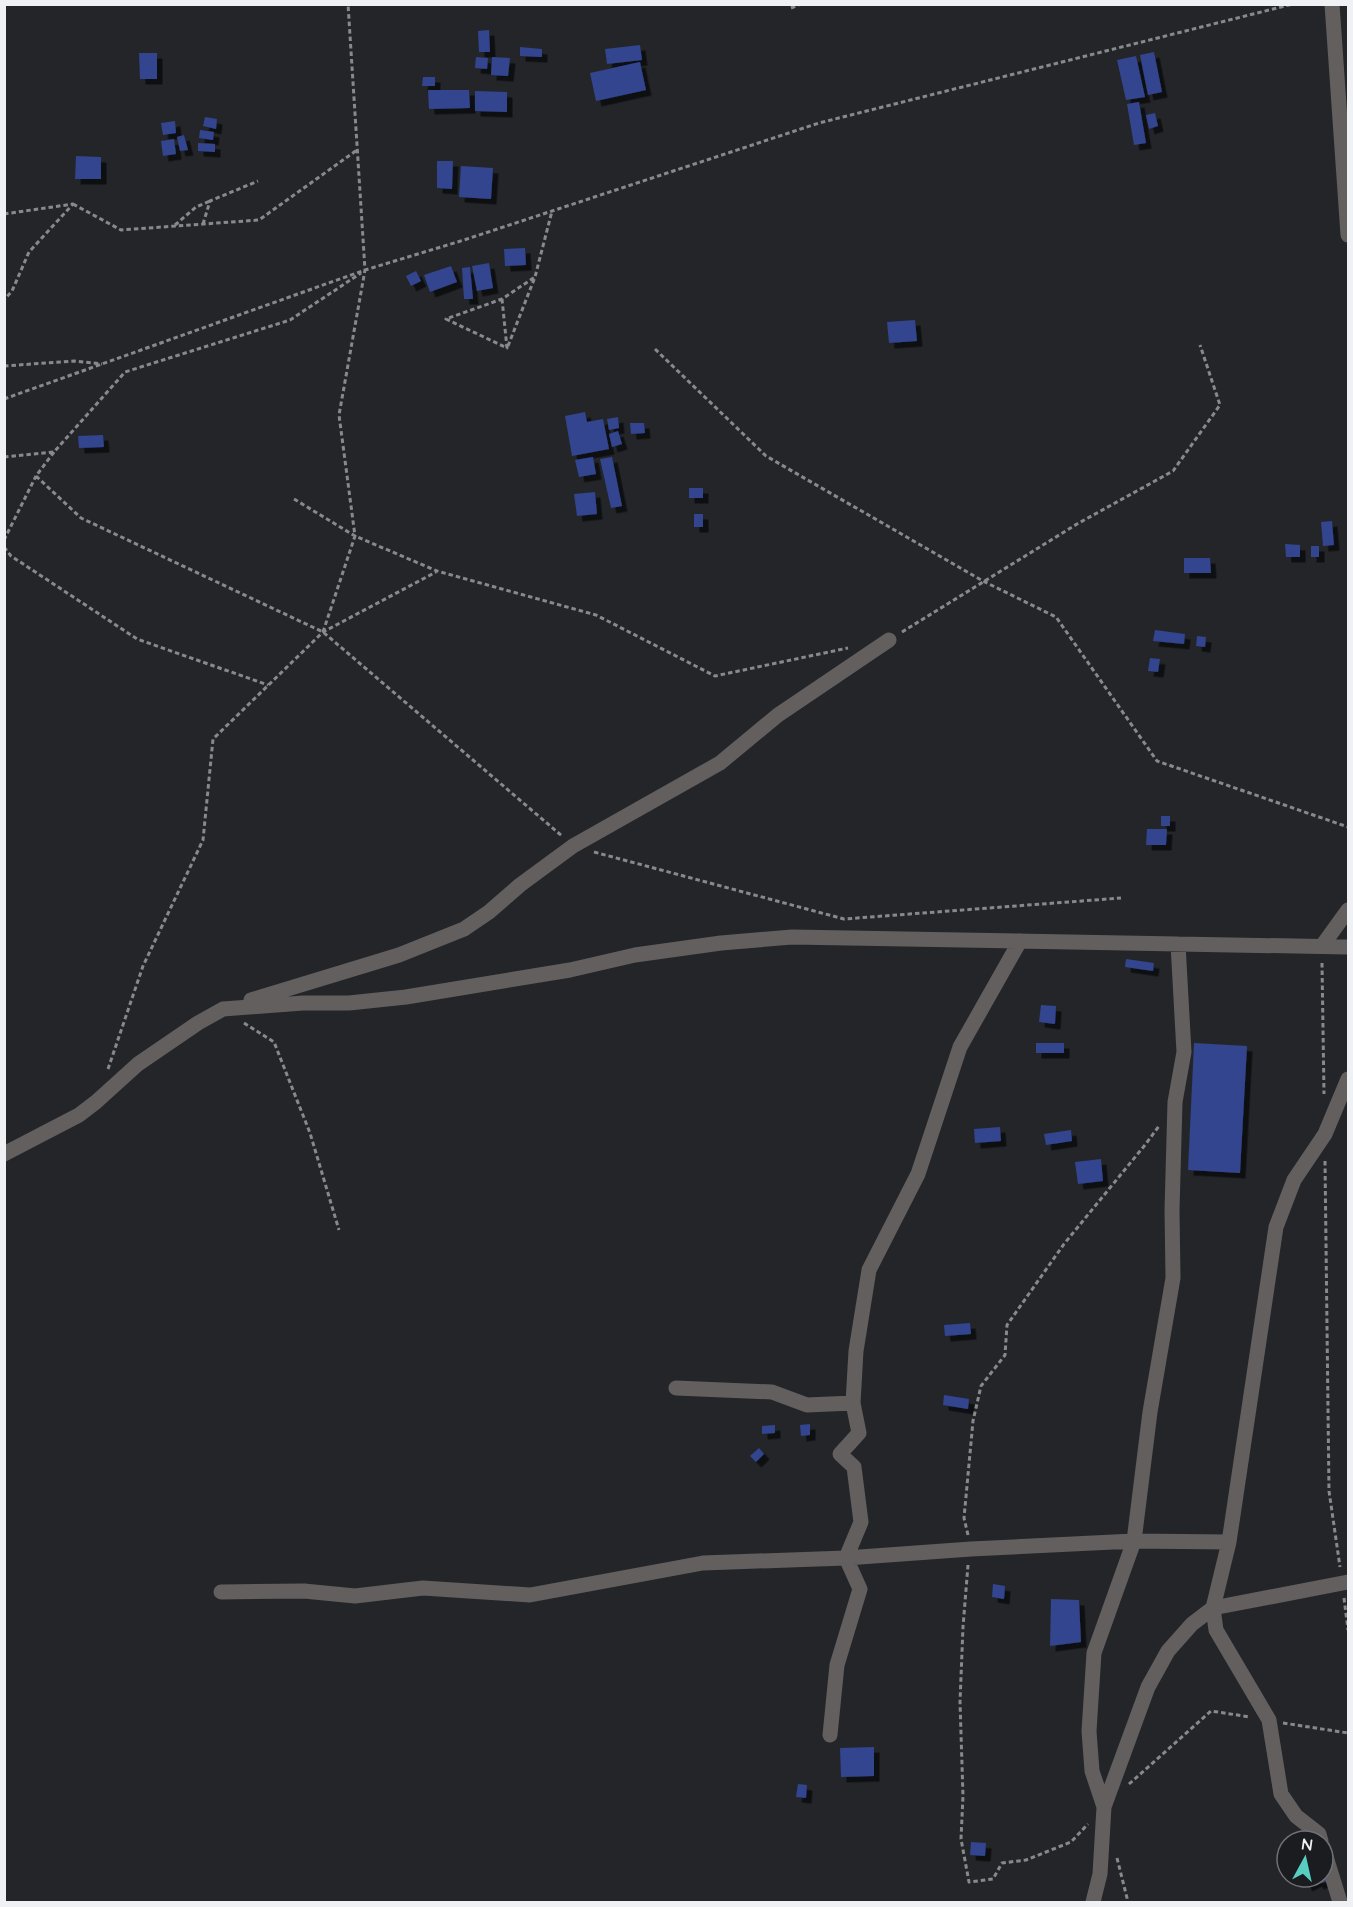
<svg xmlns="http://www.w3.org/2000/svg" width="1353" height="1907" viewBox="0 0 1353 1907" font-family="Quicksand,sans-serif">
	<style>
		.building { fill: #31458e; filter: url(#shadow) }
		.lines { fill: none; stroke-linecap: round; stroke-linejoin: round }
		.path { stroke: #88898d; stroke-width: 3; stroke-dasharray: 4.5 3; stroke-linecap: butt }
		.minor { stroke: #625f5e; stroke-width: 15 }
	</style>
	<defs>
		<filter id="shadow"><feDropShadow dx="5.5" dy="5.5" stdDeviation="0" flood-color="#0009"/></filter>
	</defs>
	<rect width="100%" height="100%" fill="#242529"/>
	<path class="building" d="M489 30 490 52H479L478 31Z
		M640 45 642 60 607 64 605 49Z
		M520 47 542 49V57L520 56Z
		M1154 52 1162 92 1148 95 1140 55Z
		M139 53H157V79H140Z
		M1136 56 1145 97 1126 100 1117 60Z
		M476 57 488 58 487 69 475 68Z
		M492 57 510 58 508 76 491 75Z
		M640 62 646 90 596 101 590 73Z
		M423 77H435V86H422Z
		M428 90H469L470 108 429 109Z
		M475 91 507 92V112L475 111Z
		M1139 102 1146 143 1134 145 1127 104Z
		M1155 113 1158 126 1149 129 1146 115Z
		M205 117 217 119 216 129 203 126Z
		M175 121 176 133 163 135 161 123Z
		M200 130 214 132 213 140 199 138Z
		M184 135 188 150 180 151 177 137Z
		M174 139 176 154 163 156 161 141Z
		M198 143 215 144V152L198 151Z
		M76 156 101 157V179H75Z
		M437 161H453L452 189 437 188Z
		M461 166 493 168 491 199 459 197Z
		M525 248 526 265 505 266 504 249Z
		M489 263 493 288 477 291 472 266Z
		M451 266 457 282 430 292 424 275Z
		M470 267 473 299H464L462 268Z
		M416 271 421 281 411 286 406 276Z
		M915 320 917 341 889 343 887 322Z
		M585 412 587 422 603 419 609 449 572 456 565 416Z
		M618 417 619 428 609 430 607 419Z
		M630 423H644L645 433 631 434Z
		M618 431 622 444 612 447 609 434Z
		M103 435 104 447 79 448 78 436Z
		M593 457 596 474 579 477 575 460Z
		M612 457 622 506 611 508 600 459Z
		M689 488H703V498H689Z
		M595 492 597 514 577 516 574 494Z
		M694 514H703V527H694Z
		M1332 521 1334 545 1323 546 1321 522Z
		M1285 544 1300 545V557H1286Z
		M1311 546H1319V557H1311Z
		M1184 558H1210L1211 573H1184Z
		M1155 630 1185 634 1184 644 1153 641Z
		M1197 636 1206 637 1205 647 1196 646Z
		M1150 658 1160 659 1158 672 1148 671Z
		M1161 816H1170V826H1161Z
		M1147 829H1167L1166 845H1146Z
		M1126 959 1154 963 1153 971 1125 967Z
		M1041 1005 1056 1006 1055 1024 1039 1022Z
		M1036 1043H1064V1053H1036Z
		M1194 1043 1247 1046 1240 1173 1188 1170Z
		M1000 1127 1001 1141 975 1143 974 1129Z
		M1071 1130 1072 1141 1046 1145 1044 1134Z
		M1101 1159 1103 1181 1078 1184 1075 1162Z
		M970 1323 971 1334 945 1336 944 1325Z
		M944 1395 969 1399 968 1409 943 1405Z
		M810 1424V1435L801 1436 800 1425Z
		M775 1425V1433L762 1434V1426Z
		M759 1448 764 1454 756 1462 750 1456Z
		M993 1584 1005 1586 1004 1599 992 1597Z
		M1051 1599 1079 1600 1081 1642 1050 1646Z
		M874 1747V1776L841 1777 840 1748Z
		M798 1784 807 1785 806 1798 796 1797Z
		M971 1842 986 1843 985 1856 970 1855Z
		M1323 1872 1327 1881 1318 1884 1317 1881 1307 1886 1303 1878 1323 1877Z"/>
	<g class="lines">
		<path class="path" d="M791 8 801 4
			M73 204 121 230 259 220 357 150
			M4 214 73 204 29 252 12 291 4 300
			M203 224 210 201 258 181
			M175 225 196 207 210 201
			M502 299 507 348 446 319 502 299 535 277
			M508 346 535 277 552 211
			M655 349 766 456 983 581 1056 617 1157 761 1348 827
			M4 366 74 361 102 364
			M4 399 365 270 464 240 819 123 1293 4
			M54 452 36 476 81 518 323 632 562 836
			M4 457 54 452 125 372 290 320 361 273
			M294 499 355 536 437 571 596 615 715 676 848 648
			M4 540 36 476
			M4 547 11 556 137 639 268 685
			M323 632 355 536 339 415 365 270 348 4
			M902 632 1077 524 1173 471 1220 405 1200 345
			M594 852 844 919 1121 898
			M1322 963 1324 1094
			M244 1023 274 1042 310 1133 339 1230
			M108 1069 143 966 203 840 213 739 323 632 436 572
			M1325 1161 1329 1491 1340 1567
			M968 1535 964 1518 973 1421 981 1386 1005 1355 1007 1325 1064 1244 1145 1145 1159 1126
			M968 1565 963 1627 960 1702 963 1796 961 1839 969 1882 993 1879 1002 1863 1026 1860 1071 1842 1088 1824
			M1344 1598 1348 1630
			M1283 1723 1348 1733
			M1129 1784 1211 1711 1250 1717
			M1117 1858 1128 1902"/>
		<path class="minor" d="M1332 4 1348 235
			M1322 946 1348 910
			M251 1000 399 955 464 929 489 912 520 885 573 846 720 763 778 715 889 640
			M4 1154 79 1115 96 1102 138 1064 198 1023 223 1009 303 1003H349L406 997 570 970 635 955 721 943 792 937 1348 947
			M676 1388 772 1392 807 1405 853 1403 859 1433 840 1454 854 1467 861 1522 846 1558 860 1589 837 1665 830 1735
			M853 1403 856 1351 869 1270 918 1174 960 1047 1020 941
			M221 1592 304 1591 355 1596 423 1588 530 1595 703 1563 846 1558 971 1549 1134 1541 1229 1542
			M1104 1807 1092 1771 1089 1731 1094 1653 1134 1541 1150 1412 1173 1278 1172 1210 1175 1102 1184 1052 1178 944
			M1321 1841 1319 1834 1296 1816 1281 1794 1269 1720 1216 1630 1213 1608 1348 1582
			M1323 1847 1340 1902
			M1093 1902 1100 1874 1104 1807 1148 1687 1168 1651 1192 1624 1213 1608 1229 1542 1276 1227 1294 1180 1325 1134 1348 1079"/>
	</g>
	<rect width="1353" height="1907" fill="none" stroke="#f0f1f4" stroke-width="12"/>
	<g transform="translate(1305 1859) rotate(8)"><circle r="28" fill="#1a1c20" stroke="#707175" stroke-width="1.5"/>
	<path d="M0-4.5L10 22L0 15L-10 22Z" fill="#57cec1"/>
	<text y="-9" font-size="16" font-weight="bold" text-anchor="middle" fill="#f0f1f4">N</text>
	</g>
</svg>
